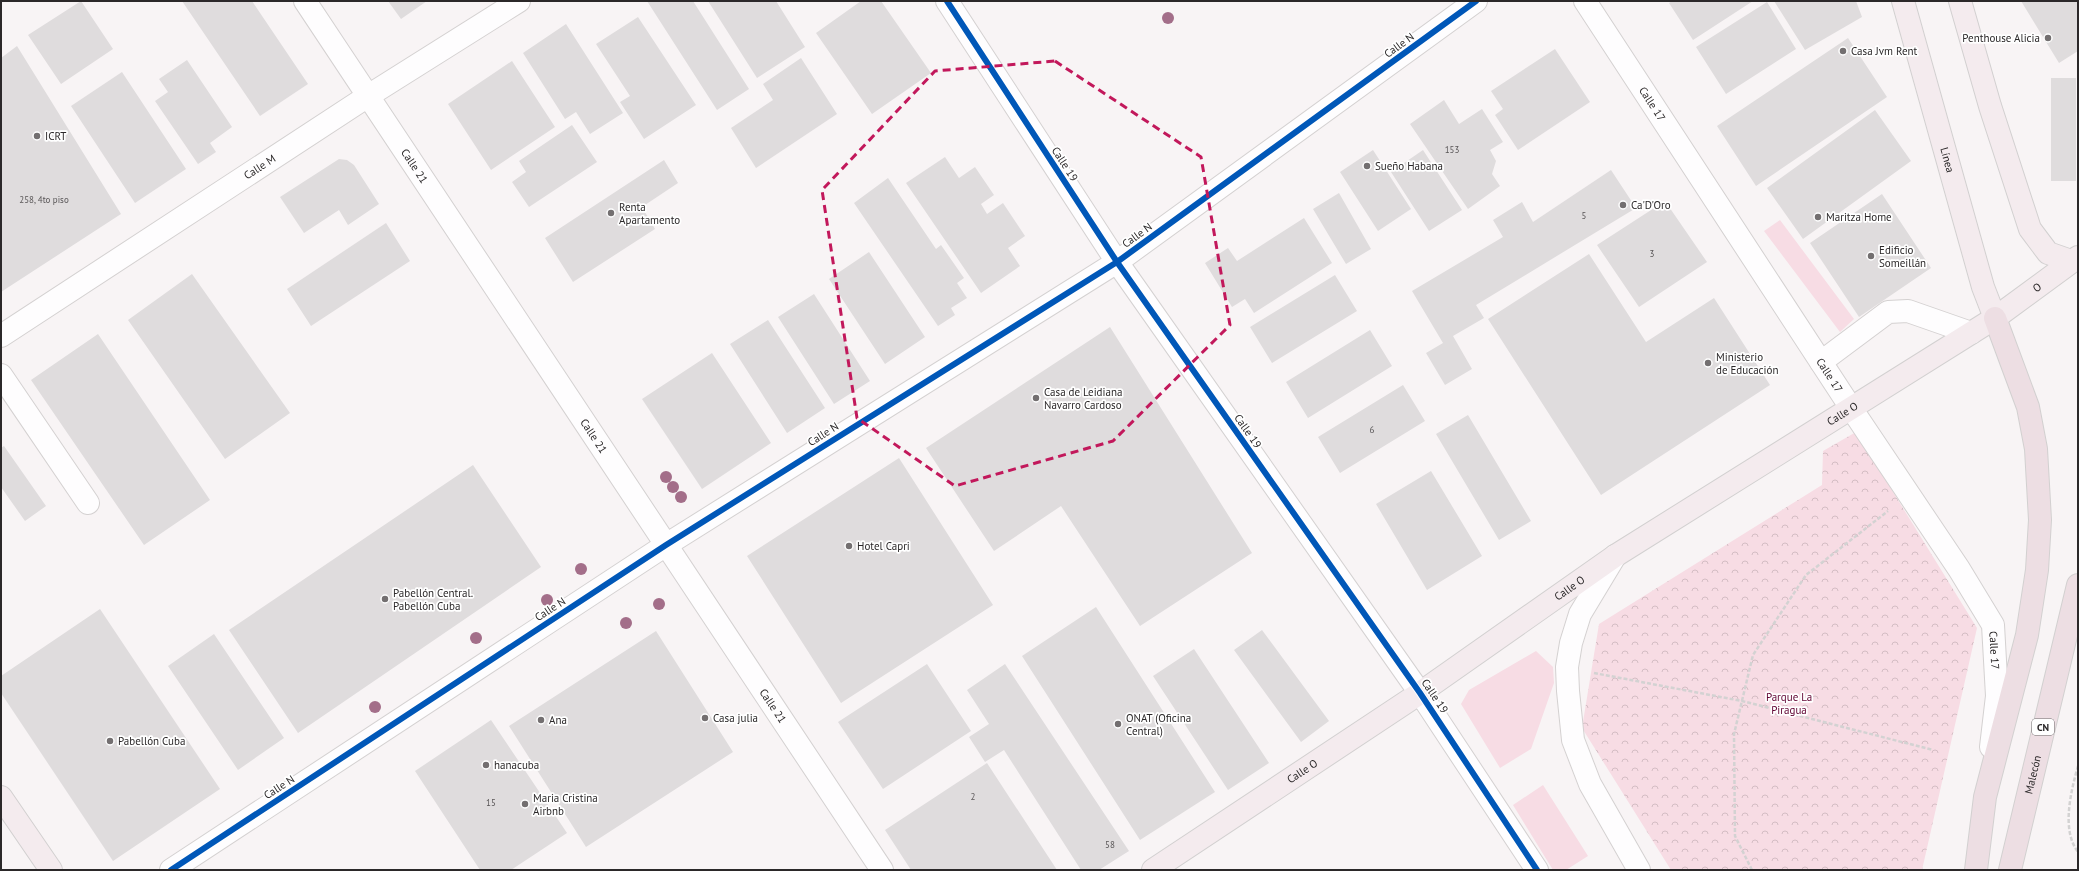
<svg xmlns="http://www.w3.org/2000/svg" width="2079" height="871" viewBox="0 0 2079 871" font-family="'PT Sans',sans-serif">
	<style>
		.green { fill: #f7dce4 }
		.park { fill: url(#park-crowns) }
		.building { fill: #dfdcdd }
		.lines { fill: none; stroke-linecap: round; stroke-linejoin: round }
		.minor-casing { stroke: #d4d1d1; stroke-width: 24 }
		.major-casing { stroke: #d2d0d0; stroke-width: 24 }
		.highway-casing { stroke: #d2d0d0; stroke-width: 24 }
		.path { stroke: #d3d2d2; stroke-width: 2.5; stroke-dasharray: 4 2; stroke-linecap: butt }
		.minor { stroke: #fefdfe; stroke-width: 22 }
		.major { stroke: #f4ebee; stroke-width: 22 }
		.highway { stroke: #eddee3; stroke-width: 22 }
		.cycleway-casing { stroke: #fff; stroke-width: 8 }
		.cycleway { stroke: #0057b8; stroke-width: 6 }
		.tree { fill: #a36e89 }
		.marked { fill: none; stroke: #c2185b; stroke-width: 3; stroke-dasharray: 8 5; stroke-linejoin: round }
		.poi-dot { fill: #736f70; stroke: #fff; stroke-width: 1.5 }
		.labels { text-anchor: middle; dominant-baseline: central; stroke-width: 3.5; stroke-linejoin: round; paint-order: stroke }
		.number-label { font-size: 9px; fill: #585556 }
		.shield { fill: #fff; stroke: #6b6869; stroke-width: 1 }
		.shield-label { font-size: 10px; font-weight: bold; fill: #2b2829 }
		.poi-label { font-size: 11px; fill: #2b2829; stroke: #fff; text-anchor: start }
		.street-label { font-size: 11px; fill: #2b2829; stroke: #fff }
		.park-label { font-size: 11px; fill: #5e0030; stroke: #fff }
	</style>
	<defs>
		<pattern id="park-crowns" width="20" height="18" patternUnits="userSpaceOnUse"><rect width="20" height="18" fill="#f7dce4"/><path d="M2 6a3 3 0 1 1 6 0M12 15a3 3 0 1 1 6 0" fill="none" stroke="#d4bdc4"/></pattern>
	</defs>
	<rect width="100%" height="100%" fill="#f8f4f5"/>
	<path class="green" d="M1780 220 1854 319 1840 332 1764 231Z
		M1536 651 1553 667 1554 683 1531 749 1500 768 1461 704 1469 690Z
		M1543 785 1588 856 1566 870H1553L1513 805Z"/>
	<path class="park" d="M1856 432 1977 628 1922 870H1671L1582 728 1599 624 1822 485 1823 451Z"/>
	<path class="building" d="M81 1 113 49 61 84 28 35Z
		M182 1H252L308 84 260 116Z
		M388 1H427L401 19Z
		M647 1H693L749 89 717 110Z
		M708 1H776L805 47 757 78Z
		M861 1H881L931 73 872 114 816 33Z
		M1672 1H1753L1693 40 1669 3Z
		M1774 1H1856L1862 17 1805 50Z
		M2021 1H2078V51L2059 63Z
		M1767 2 1796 49 1726 94 1696 47Z
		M638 17 696 105 644 139 620 102 630 96 596 44Z
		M566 24 623 113 590 134 576 112 565 119 523 53Z
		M1848 38 1887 97 1756 186 1717 126Z
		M17 46 121 214 1 292V58Z
		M1555 49 1590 102 1518 150 1495 115 1503 109 1491 91Z
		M801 58 837 114 756 168 731 128 773 100 763 84Z
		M187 60 232 127 210 143 216 152 198 164 155 101 168 92 159 79Z
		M512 61 555 127 491 170 448 104Z
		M122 72 186 169 135 203 71 106Z
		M2051 78H2076V181H2051Z
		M1444 100 1459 124 1482 109 1503 142 1490 150 1496 161 1492 174 1500 186 1468 209 1410 124Z
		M1875 110 1911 161 1803 239 1767 188Z
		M572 125 597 162 529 207 512 182 526 172 519 161Z
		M1373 150 1411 209 1378 231 1340 172Z
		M1423 150 1462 210 1429 231 1391 172Z
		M945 157 959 178 975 167 994 195 981 204 987 214 1003 203 1025 236 1008 248 1020 266 981 293 906 183Z
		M339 159 347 160 354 165 379 204 348 225 339 210 304 233 280 197Z
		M664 160 678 183 642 207 655 229 573 282 545 238Z
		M1611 170 1636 208 1476 305 1484 318 1453 336 1472 369 1445 385 1426 353 1443 343 1412 291 1503 237 1493 220 1522 202 1533 222Z
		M888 178 936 249 941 245 964 278 957 283 967 298 951 308 955 315 938 326 854 203Z
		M1339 193 1371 249 1346 264 1313 209Z
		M1882 194 1931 268 1859 317 1810 243Z
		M1665 201 1707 262 1639 307 1597 245Z
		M1304 218 1332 263 1254 313 1245 299 1232 307 1205 263 1228 248 1237 261Z
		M386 223 410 261 311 326 287 289Z
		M869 252 925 337 885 364 829 279Z
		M1589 254 1646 342 1714 298 1770 385 1601 495 1488 319Z
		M192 274 290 413 225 459 128 320Z
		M1335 275 1357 311 1272 363 1250 327Z
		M814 294 870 381 834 404 778 317Z
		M768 320 825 408 787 433 730 344Z
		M1110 327 1252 553 1140 626 1061 506 994 551 926 448Z
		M1370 330 1392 366 1308 418 1286 382Z
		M98 334 210 500 144 545 31 380Z
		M712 353 771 443 702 489 642 399Z
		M1403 385 1425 421 1340 473 1318 437Z
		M1468 415 1531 521 1499 540 1436 434Z
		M4 446 46 506 25 521 1 487V448Z
		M899 458 993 605 841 703 747 556Z
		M473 465 541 567 298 733 229 630Z
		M1431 471 1482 556 1427 590 1376 504Z
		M1096 607 1215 792 1140 840 1022 656Z
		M100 609 220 789 113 861 1 693V676Z
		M1262 630 1329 721 1301 742 1234 650Z
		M656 631 733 752 586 847 509 726Z
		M214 634 284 738 238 770 168 666Z
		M1194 649 1269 763 1228 790 1153 676Z
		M927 664 971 731 883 789 838 722Z
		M1005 664 1129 851 1099 870H1081L1004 750 985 762 969 737 989 724 967 690Z
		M491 720 567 833 511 870H480L415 771Z
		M987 763 1057 870H911L885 830Z"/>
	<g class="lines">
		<defs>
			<g id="minor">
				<path id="s1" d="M305 1 882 870"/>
				<path d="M947 1 1117 262 1420 693 1537 870"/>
				<path id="s2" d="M1585 1 1851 408 1959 569 1993 625 1997 696 1991 747"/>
				<path id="s3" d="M1 336 368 96 519 1"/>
				<path d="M1821 362 1888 312 1908 311 1971 333"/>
				<path d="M1 375 88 503"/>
				<path d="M1615 556 1580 614 1571 643 1567 667 1568 691 1573 740 1590 784 1639 870"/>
				<path d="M171 870 666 545 1117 262 1476 1"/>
			</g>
			<g id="major">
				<path id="s4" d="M1903 1 1983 287 1995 318"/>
				<path d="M1960 1 1990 106 2030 229 2048 253 2071 261"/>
				<path d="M1 797 51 870"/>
				<path id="s5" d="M1153 870 1420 693 1615 556 1995 318 2078 257"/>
			</g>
			<g id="highway">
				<path d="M1976 870 1985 797 2027 635 2037 570 2040 520 2036 449 2028 407 1995 318"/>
				<path id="s6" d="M2010 870 2078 585"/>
			</g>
		</defs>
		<use href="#minor" class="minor-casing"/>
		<use href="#major" class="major-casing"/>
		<use href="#highway" class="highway-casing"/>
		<path class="path" d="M1594 673 1742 701 1933 750
			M2078 766C2071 791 2061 830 2078 852
			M1752 870 1735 836 1734 734 1753 655 1806 575 1888 511"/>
		<use href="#minor" class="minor"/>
		<use href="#major" class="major"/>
		<use href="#highway" class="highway"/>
		<defs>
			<path id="cycleway" d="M947 1 1117 262 1420 693 1537 870
				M171 870 666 545 1117 262 1476 1"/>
		</defs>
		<use href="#cycleway" class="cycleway-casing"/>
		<use href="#cycleway" class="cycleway"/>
	</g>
	<g class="tree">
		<circle cx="1168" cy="18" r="6"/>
		<circle cx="666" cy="477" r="6"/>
		<circle cx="673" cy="487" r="6"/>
		<circle cx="681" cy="497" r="6"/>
		<circle cx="581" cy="569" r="6"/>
		<circle cx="547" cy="600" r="6"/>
		<circle cx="659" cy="604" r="6"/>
		<circle cx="626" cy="623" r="6"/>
		<circle cx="476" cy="638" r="6"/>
		<circle cx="375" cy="707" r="6"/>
	</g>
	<path class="marked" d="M1055 61 1201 157 1230 325 1113 441 955 486 857 418 822 190 935 71Z"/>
	<g class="poi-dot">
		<circle cx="2048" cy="38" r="4"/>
		<circle cx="1843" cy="51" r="4"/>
		<circle cx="37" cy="136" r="4"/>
		<circle cx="1367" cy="166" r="4"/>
		<circle cx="1623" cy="205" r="4"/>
		<circle cx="611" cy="213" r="4"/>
		<circle cx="1818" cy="217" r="4"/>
		<circle cx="1871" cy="256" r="4"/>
		<circle cx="1708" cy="363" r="4"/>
		<circle cx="1036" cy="398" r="4"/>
		<circle cx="849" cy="546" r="4"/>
		<circle cx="385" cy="599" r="4"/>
		<circle cx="705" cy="718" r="4"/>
		<circle cx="541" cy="720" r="4"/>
		<circle cx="1118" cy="724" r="4"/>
		<circle cx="110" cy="741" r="4"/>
		<circle cx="486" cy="765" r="4"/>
		<circle cx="525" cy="804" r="4"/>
	</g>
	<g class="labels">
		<g class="number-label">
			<text x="1452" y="149">153</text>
			<text x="44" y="199">258, 4to piso</text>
			<text x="1584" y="215">5</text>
			<text x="1652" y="253">3</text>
			<text x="1372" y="429">6</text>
			<text x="973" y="796">2</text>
			<text x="491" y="802">15</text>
			<text x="1110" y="844">58</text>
		</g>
		<rect class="shield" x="2032" y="719" width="22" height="16" rx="3"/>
		<g class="shield-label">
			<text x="2043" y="727">CN</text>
		</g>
		<g class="poi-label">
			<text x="2040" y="38" text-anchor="end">Penthouse Alicia</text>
			<text x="1851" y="51">Casa Jvm Rent</text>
			<text x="45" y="136">ICRT</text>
			<text x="1375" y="166">Sueño Habana</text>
			<text x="1631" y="205">Ca'D'Oro</text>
			<text x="619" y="207">Renta<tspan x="619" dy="13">Apartamento</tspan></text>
			<text x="1826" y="217">Maritza Home</text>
			<text x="1879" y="250">Edificio<tspan x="1879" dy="13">Someillán</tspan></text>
			<text x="1716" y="357">Ministerio<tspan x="1716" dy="13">de Educación</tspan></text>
			<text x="1044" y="392">Casa de Leidiana<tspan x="1044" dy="13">Navarro Cardoso</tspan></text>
			<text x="857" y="546">Hotel Capri</text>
			<text x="393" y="593">Pabellón Central.<tspan x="393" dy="13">Pabellón Cuba</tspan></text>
			<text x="713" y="718">Casa julia</text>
			<text x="1126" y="718">ONAT (Oficina<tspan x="1126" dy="13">Central)</tspan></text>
			<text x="549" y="720">Ana</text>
			<text x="118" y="741">Pabellón Cuba</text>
			<text x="494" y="765">hanacuba</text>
			<text x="533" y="798">Maria Cristina<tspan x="533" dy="13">Airbnb</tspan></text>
		</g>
		<g class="street-label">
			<text transform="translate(1399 45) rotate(-36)">Calle N</text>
			<text stroke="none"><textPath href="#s2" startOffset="123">Calle 17</textPath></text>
			<text stroke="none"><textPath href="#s4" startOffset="165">Línea</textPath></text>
			<text transform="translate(1065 164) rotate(57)">Calle 19</text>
			<text stroke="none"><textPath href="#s1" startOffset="198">Calle 21</textPath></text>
			<text stroke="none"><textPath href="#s3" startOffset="309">Calle M</textPath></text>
			<text transform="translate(1137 235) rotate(-36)">Calle N</text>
			<text stroke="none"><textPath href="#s5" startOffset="1059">O</textPath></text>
			<text stroke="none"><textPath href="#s2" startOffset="447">Calle 17</textPath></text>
			<text stroke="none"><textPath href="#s5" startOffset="827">Calle O</textPath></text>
			<text transform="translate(1248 431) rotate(55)">Calle 19</text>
			<text transform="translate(823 434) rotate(-32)">Calle N</text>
			<text stroke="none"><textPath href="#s1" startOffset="522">Calle 21</textPath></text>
			<text stroke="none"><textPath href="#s5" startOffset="503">Calle O</textPath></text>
			<text transform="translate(550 609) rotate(-33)">Calle N</text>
			<text stroke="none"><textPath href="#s2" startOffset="771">Calle 17</textPath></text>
			<text transform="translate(1435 696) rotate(56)">Calle 19</text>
			<text stroke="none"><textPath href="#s1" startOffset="846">Calle 21</textPath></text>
			<text stroke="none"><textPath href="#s5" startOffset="179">Calle O</textPath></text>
			<text stroke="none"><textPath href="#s6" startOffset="98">Malecón</textPath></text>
			<text transform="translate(279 787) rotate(-33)">Calle N</text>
		</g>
		<g class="park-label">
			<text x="1789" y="697">Parque La<tspan x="1789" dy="13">Piragua</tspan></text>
		</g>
	</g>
	<rect width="2079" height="871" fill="none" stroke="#2b2829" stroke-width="4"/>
</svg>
